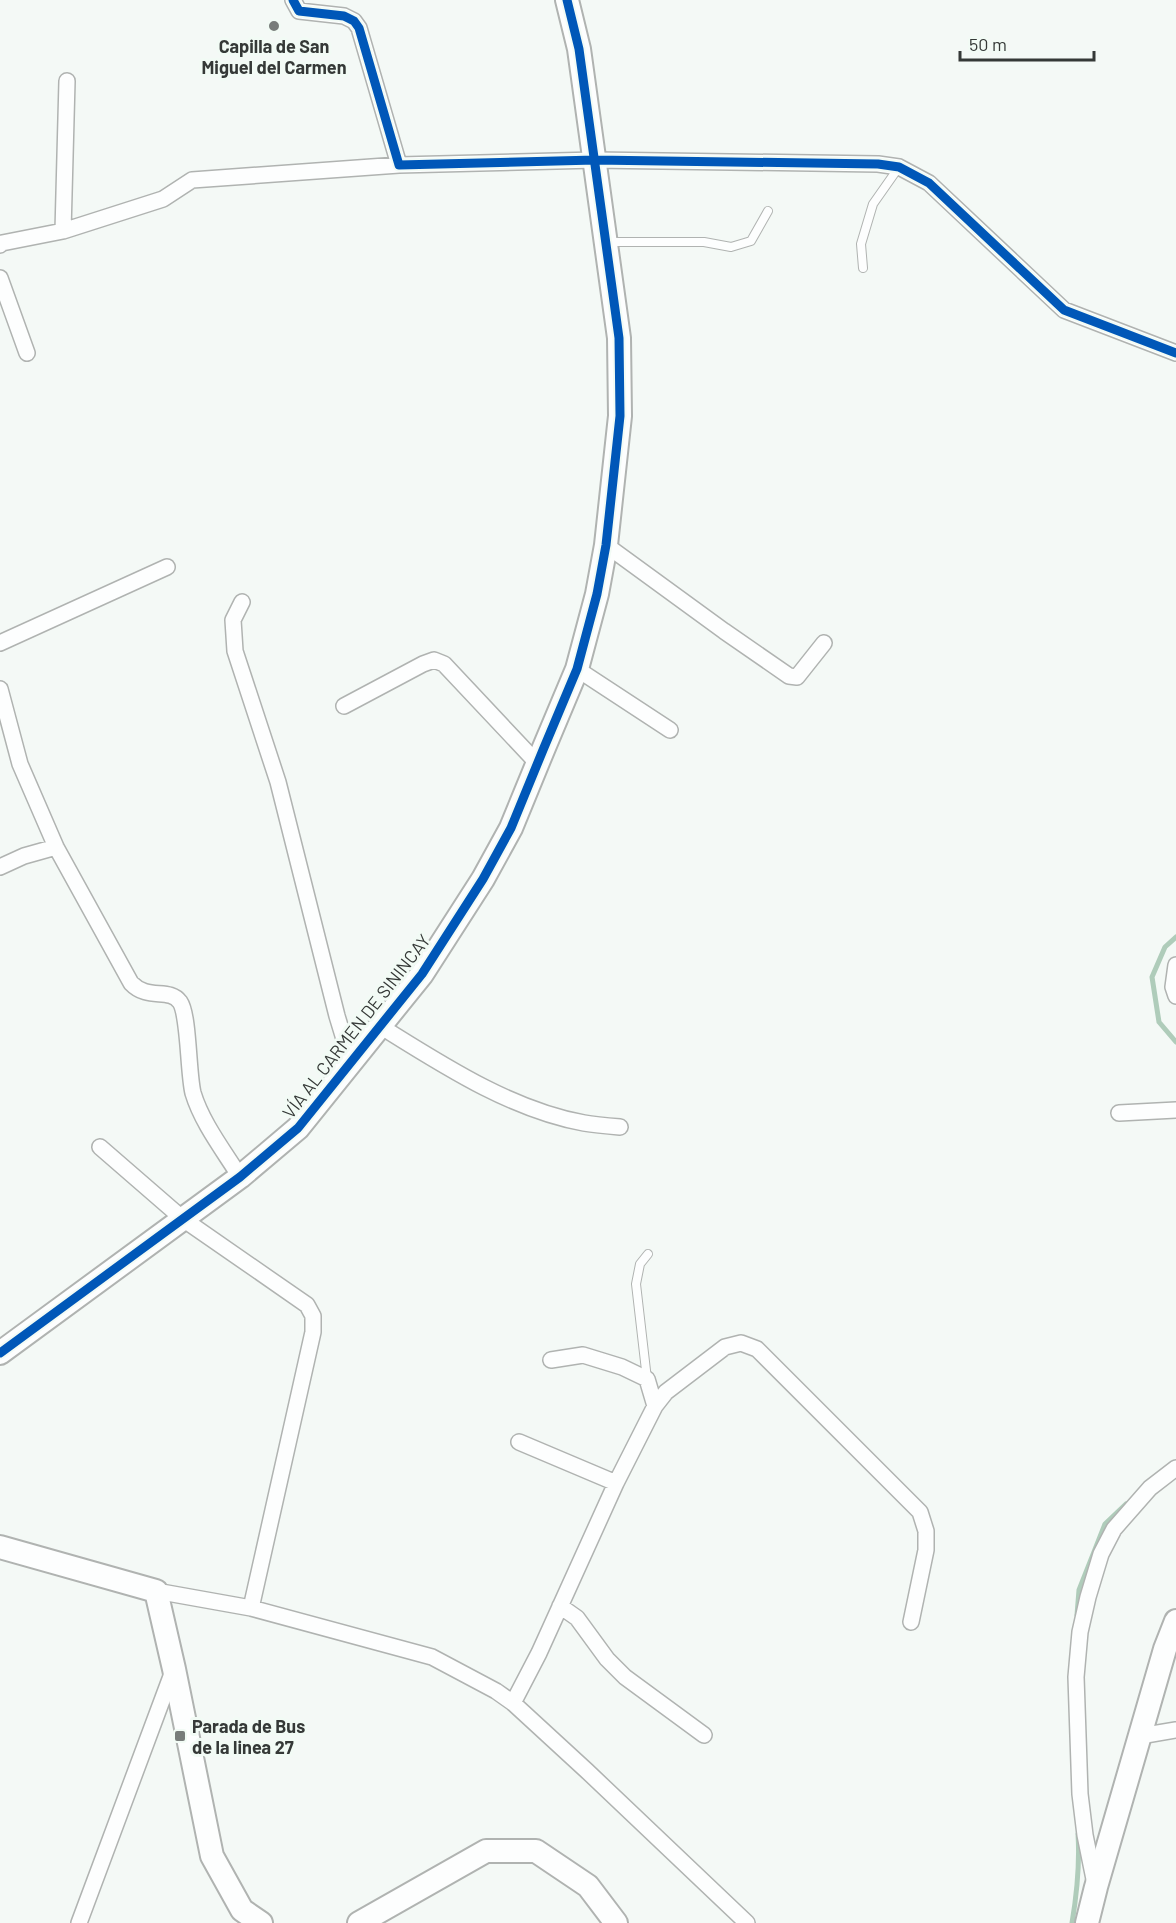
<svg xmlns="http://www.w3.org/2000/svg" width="1176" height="1923" viewBox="0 0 1176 1923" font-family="Barlow,sans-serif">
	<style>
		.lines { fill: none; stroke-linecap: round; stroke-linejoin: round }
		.stream { stroke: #afccba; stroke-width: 5 }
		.lane-casing { stroke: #b0b3b1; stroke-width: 10 }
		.street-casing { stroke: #b0b3b1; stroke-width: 18 }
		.secondary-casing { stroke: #b0b3b1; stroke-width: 26 }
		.lane { stroke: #fdfefe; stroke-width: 8 }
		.street { stroke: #fdfefe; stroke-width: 15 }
		.secondary { stroke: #fdfefe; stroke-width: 22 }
		.cycleway-casing { stroke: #f2fbf5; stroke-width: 13 }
		.cycleway { stroke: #0057b8; stroke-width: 9 }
		.poi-dot { fill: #787c7a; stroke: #f2fbf5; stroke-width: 2 }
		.labels { text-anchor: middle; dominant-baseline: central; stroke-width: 6; stroke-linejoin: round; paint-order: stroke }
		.poi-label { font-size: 18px; font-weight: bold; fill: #353937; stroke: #f2fbf5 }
		.street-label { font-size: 18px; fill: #353937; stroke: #f2fbf5 }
	</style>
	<rect width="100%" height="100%" fill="#f4f9f6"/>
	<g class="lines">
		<path class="stream" d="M1176 937 1165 947 1152 977 1159 1022 1176 1042
			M1077 1615 1079 1590 1105 1524 1126 1504
			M1072 1923C1077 1893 1080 1865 1078 1834"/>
		<defs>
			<path id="lane" d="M607 242H704L731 247 751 241 768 211
				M863 268 861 244 873 204 899 167
				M647 1379 636 1284 640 1264 648 1254"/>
			<path id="street" d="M293 0 299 11 344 16 354 21 359 28 399 165 595 160 878 164 899 167 929 183 1064 310 1176 353
				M63 231 67 81
				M0 245 2 243 63 231 163 199 192 180 399 165
				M0 278 27 353
				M606 545 724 631 789 676 797 677 824 643
				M242 602 233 620 235 651 278 782 337 1016 351 1062
				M0 643 167 567
				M577 669 670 730
				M0 689 20 764 56 847 131 983C148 1001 169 987 180 1002 189 1015 188 1073 193 1093 202 1123 224 1151 240 1177
				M344 706 423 664 434 660 444 664 538 764
				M0 867 24 856 56 847
				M1176 965 1173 987 1176 996
				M380 1026C441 1064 511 1110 584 1123 596 1125 608 1126 620 1127
				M1119 1113 1176 1110
				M100 1147 183 1219 307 1305 313 1316V1332L251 1608
				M551 1360 583 1355 622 1367 647 1379 655 1406
				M519 1442 616 1483
				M156 1591 251 1608 432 1657 496 1691 513 1703 587 1771 747 1923
				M560 1606 577 1618 607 1659 625 1677 704 1735
				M513 1703 539 1653 616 1483 655 1406 666 1392 725 1347 741 1343 757 1349 920 1512 926 1531V1550L911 1622
				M1140 1736 1176 1730
				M1095 1884 1085 1835 1080 1794 1076 1677 1080 1632 1088 1597 1101 1554 1114 1529 1150 1488 1176 1468
				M79 1923 173 1671"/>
			<path id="secondary" d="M0 1353 240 1177 298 1128 422 974 483 879 511 828 543 750 577 669 597 594 606 545 620 416 619 338 579 49 567 0
				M0 1547 156 1591 174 1669 212 1856 242 1910 261 1923
				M359 1923 486 1851H536L588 1886 616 1923
				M1087 1923 1096 1887 1165 1649 1176 1621"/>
		</defs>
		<use href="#lane" class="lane-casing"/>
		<use href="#street" class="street-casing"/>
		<use href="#secondary" class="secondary-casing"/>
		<use href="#lane" class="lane"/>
		<use href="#street" class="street"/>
		<use href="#secondary" class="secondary"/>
		<defs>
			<path id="cycleway" d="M293 0 299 11 344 16 354 21 359 28 399 165 595 160 878 164 899 167 929 183 1064 310 1176 353
				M0 1353 240 1177 298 1128 422 974 483 879 511 828 543 750 577 669 597 594 606 545 620 416 619 338 579 49 567 0"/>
		</defs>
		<use href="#cycleway" class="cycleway-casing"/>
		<use href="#cycleway" class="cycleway"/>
	</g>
	<g class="poi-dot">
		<circle cx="274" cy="26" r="6"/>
		<rect x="174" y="1730" width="12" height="12" rx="3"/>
	</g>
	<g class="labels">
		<g class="poi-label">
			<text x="274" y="46">Capilla de San<tspan x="274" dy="21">Miguel del Carmen</tspan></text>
			<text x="192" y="1726" text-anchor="start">Parada de Bus<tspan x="192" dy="21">de la linea 27</tspan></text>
		</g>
		<g class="street-label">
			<text transform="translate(356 1026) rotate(-52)">VÍA AL CARMEN DE SININCAY</text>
		</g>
	</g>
	<path d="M960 51v9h134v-9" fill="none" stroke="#353937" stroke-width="3"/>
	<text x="969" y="51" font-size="18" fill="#353937" stroke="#f2fbf5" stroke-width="4.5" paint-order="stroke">50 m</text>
</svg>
